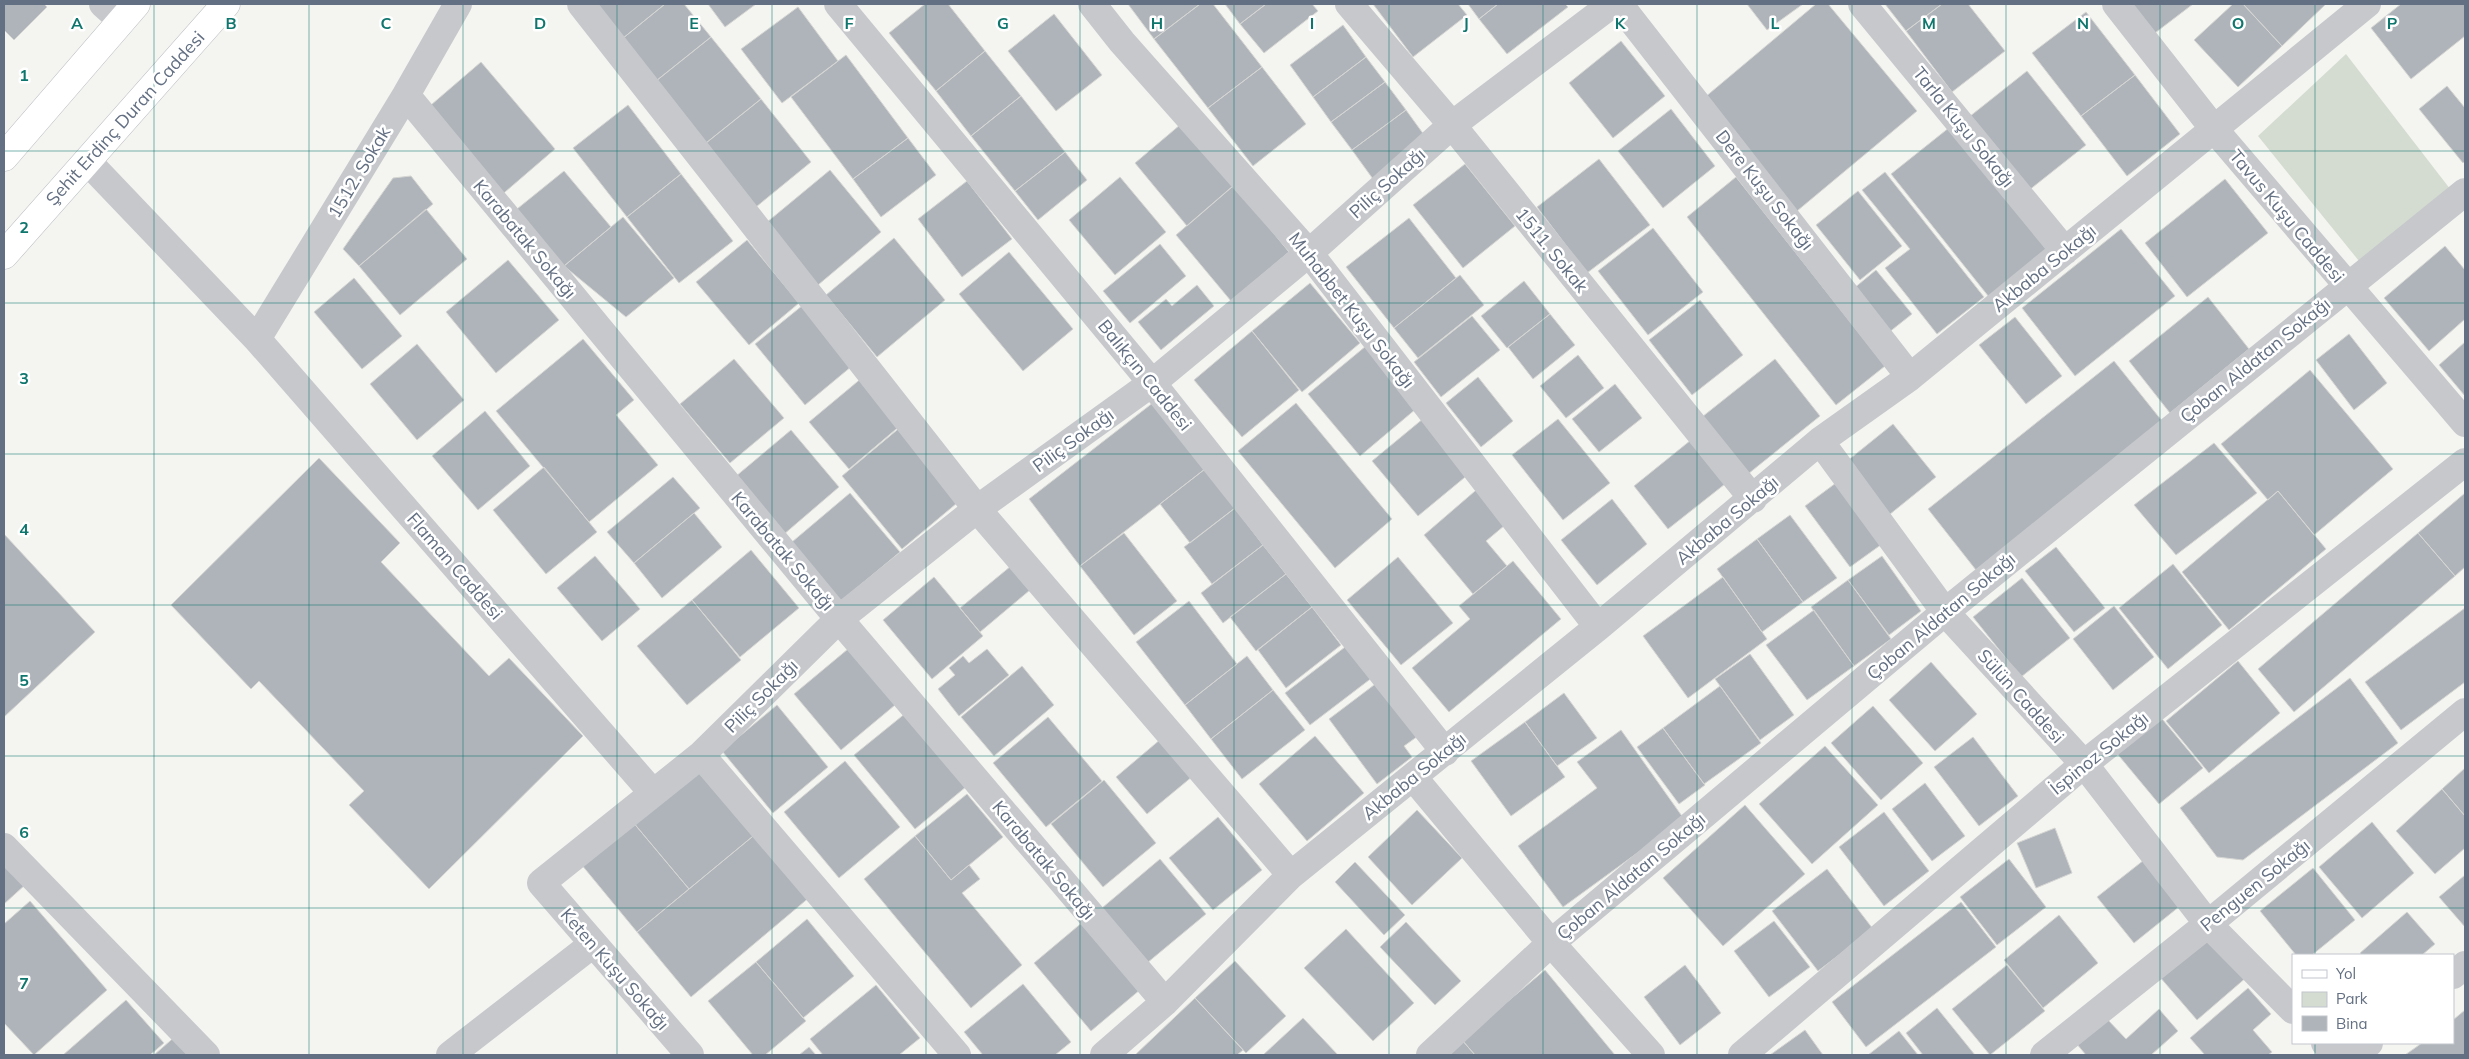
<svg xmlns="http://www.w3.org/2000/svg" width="2469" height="1059" viewBox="0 0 2469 1059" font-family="Mulish,sans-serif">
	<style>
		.green { fill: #d4dcd1 }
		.building { fill: #afb4ba; stroke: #d5d6d3 }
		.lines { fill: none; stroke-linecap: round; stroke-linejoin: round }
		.secondary-casing { stroke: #b8bbc0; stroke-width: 29 }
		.minor { stroke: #c6c8cc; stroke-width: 28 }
		.tertiary { stroke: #c6c8cc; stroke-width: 28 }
		.secondary { stroke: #fff; stroke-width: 28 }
		.grid { fill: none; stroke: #0f766e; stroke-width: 1; stroke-opacity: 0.55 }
		.labels { text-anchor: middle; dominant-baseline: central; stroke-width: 5; stroke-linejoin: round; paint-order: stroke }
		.street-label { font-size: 18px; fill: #636f82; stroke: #fff }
		.grid-label { font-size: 16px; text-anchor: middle; font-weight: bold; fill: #0f766e; stroke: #fff; stroke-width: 5; stroke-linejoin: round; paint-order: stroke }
	</style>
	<rect width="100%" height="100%" fill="#f4f5f0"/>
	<path class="green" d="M2346 54 2454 194 2363 266 2258 136Z"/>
	<path class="building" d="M4 4H44L47 7 14 40 4 30Z
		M594 4H665L622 39Z
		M665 4H684L711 37 656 81 622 39Z
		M708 4H756L725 27Z
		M925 4H948L985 51 936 91 889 33Z
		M1128 4H1200L1154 39Z
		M1200 4H1213L1262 67 1208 108 1154 39Z
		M1225 4H1266L1240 24Z
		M1266 4H1312L1318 11 1264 53 1240 24Z
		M1373 4H1458L1467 15 1413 57Z
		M1468 4H1498L1479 19Z
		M1498 4H1565L1568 7 1507 54 1479 19Z
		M1747 4H1803L1767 30Z
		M1816 4H1828L1917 111 1797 211 1704 98Z
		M1885 4H1942L1906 31Z
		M1942 4H1968L2005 51 1952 92 1906 31Z
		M2126 4H2193L2151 36Z
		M2233 4H2243L2282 46 2238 87 2194 40Z
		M2243 4H2326L2282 46Z
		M2401 4H2465V36L2411 79 2371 28Z
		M798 7 838 61 782 103 741 49Z
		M2086 12 2135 75 2081 116 2032 53Z
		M1054 14 1102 75 1056 111 1008 51Z
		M1343 25 1366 57 1313 97 1290 65Z
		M711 37 761 99 706 143 656 81Z
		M1621 41 1665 96 1613 138 1569 83Z
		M985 51 1021 96 971 136 936 91Z
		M846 55 908 138 853 179 791 97Z
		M1366 57 1385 82 1331 122 1313 97Z
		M481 62 555 149 498 198 424 111Z
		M1262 67 1306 124 1253 166 1208 108Z
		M2027 71 2086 145 2028 191 1969 117Z
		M2135 75 2180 134 2127 176 2081 116Z
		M1385 82 1406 110 1352 150 1331 122Z
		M2447 86 2465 108V161L2463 163 2419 109Z
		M1021 96 1065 152 1015 191 971 136Z
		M761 99 811 162 756 207 706 143Z
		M628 105 681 174 627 217 573 148Z
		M1671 109 1715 166 1663 208 1618 151Z
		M1406 110 1427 139 1373 179 1352 150Z
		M1187 119 1239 181 1187 226 1135 163Z
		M1950 127 2047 250 1989 297 1891 174Z
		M908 138 936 175 881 217 853 179Z
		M1065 152 1087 180 1038 220 1015 191Z
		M1599 159 1650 225 1587 273 1537 207Z
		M1465 164 1515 226 1463 268 1413 205Z
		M830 170 881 232 818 285 766 223Z
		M564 171 611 227 564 266 517 209Z
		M1885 172 1984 297 1937 334 1885 268 1910 249 1862 190Z
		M681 174 733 241 679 283 627 217Z
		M411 176 433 204 359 266 343 249 393 178Z
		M1120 177 1166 232 1115 275 1069 220Z
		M1736 177 1885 366 1836 405 1687 217Z
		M2225 179 2268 233 2187 297 2145 243Z
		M967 181 1012 239 962 277 918 219Z
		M1234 185 1289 252 1231 301 1176 235Z
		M1858 191 1902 246 1860 280 1816 225Z
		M426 209 467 259 400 315 359 266Z
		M623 217 674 278 626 317 564 266Z
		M1409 218 1456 278 1394 328 1346 267Z
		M1653 228 1703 292 1648 335 1598 271Z
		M2121 229 2175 296 2075 376 2022 308Z
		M894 238 945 300 877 357 826 295Z
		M747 240 799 303 749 345 696 282Z
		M1160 244 1186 276 1130 323 1103 291Z
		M2445 246 2465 270V319L2429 351 2384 298Z
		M1009 252 1073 329 1023 371 959 294Z
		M508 260 559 320 496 373 446 312Z
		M1876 270 1912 314 1883 337 1847 294Z
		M1460 275 1484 305 1418 358 1394 328Z
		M354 278 402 336 362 369 314 312Z
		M1524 281 1550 314 1507 348 1481 316Z
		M1310 283 1360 343 1302 392 1252 331Z
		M1197 285 1214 306 1161 350 1138 322 1166 299 1172 306Z
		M2208 297 2249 349 2170 413 2129 361Z
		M1700 300 1743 355 1692 395 1649 340Z
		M808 301 858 361 805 405 755 344Z
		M1550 314 1575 345 1533 379 1508 347Z
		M1472 316 1500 350 1441 397 1414 362Z
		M2015 317 2062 376 2026 404 1979 345Z
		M1252 331 1299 390 1242 437 1194 380Z
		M2349 334 2387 383 2354 410 2316 360Z
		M583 339 634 400 616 415 658 465 589 522 496 411Z
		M2465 342V396L2439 365Z
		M417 344 464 400 417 440 370 384Z
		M1366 346 1417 408 1360 456 1308 394Z
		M1578 355 1604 388 1566 418 1540 386Z
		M734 359 784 418 730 463 680 404Z
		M1775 359 1820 416 1748 474 1702 417Z
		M2114 361 2162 421 1976 570 1928 509Z
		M2310 370 2393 469 2314 535 2278 491 2268 500 2221 444Z
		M863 377 902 424 849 469 809 422Z
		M1478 377 1513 421 1481 447 1446 403Z
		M1615 384 1642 418 1599 452 1572 419Z
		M1154 402 1205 469 1080 566 1029 499Z
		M1296 403 1392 519 1335 568 1238 451Z
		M485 411 530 466 478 510 432 456Z
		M1424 418 1470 473 1418 516 1372 461Z
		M1558 419 1610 483 1563 520 1512 455Z
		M1893 424 1936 477 1884 519 1841 466Z
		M903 425 963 498 902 549 842 476Z
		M791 430 839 487 783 535 735 477Z
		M1691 440 1725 484 1668 529 1634 486Z
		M2214 443 2257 493 2176 555 2134 505Z
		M319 458 400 543 381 562 489 676 509 658 583 736 429 889 349 805 364 791 259 681 251 689 171 605Z
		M544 467 597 532 546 574 493 510Z
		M1205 469 1235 508 1190 543 1160 504Z
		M673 477 700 508 634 563 607 532Z
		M1844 477 1889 539 1850 567 1805 506Z
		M1482 485 1511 520 1486 541 1507 566 1473 594 1424 535Z
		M2278 491 2326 549 2229 630 2182 572Z
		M850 493 900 552 841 601 792 542Z
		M2465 493V567L2455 576 2418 533Z
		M1612 499 1647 544 1597 585 1561 540Z
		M1235 508 1263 545 1212 584 1184 547Z
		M694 513 722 547 662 598 634 563Z
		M1790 515 1837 578 1803 602 1757 539Z
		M1124 533 1177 601 1134 635 1080 566Z
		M2418 533 2455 576 2294 712 2258 669Z
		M4 534 95 632 4 717Z
		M1757 539 1803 602 1762 632 1717 569Z
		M1263 545 1286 574 1223 623 1201 593Z
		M2056 547 2105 608 2074 632 2025 571Z
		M751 550 799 608 740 657 692 600Z
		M595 556 640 609 602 641 557 588Z
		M1882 556 1921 611 1889 635 1848 580Z
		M1398 557 1453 623 1401 665 1347 600Z
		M1513 561 1561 619 1449 712 1412 668 1470 619 1459 606Z
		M2173 564 2222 625 2168 669 2119 608Z
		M1011 566 1030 590 980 632 960 608Z
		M1286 574 1312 607 1256 651 1230 617Z
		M934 577 983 636 932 679 883 620Z
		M1723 577 1767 639 1688 698 1643 636Z
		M2022 578 2070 638 2021 677 1973 617Z
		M1848 580 1891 639 1854 666 1811 607Z
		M692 600 741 660 687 705 637 646Z
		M1189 601 1237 664 1185 705 1136 642Z
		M2114 606 2154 657 2113 690 2073 639Z
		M1312 607 1341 645 1286 688 1258 650Z
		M2465 608V682L2401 730 2365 682Z
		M1814 610 1854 666 1807 700 1766 645Z
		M1349 644 1373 677 1310 725 1285 693Z
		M848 649 895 705 841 750 794 694Z
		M987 649 1009 675 959 716 938 689 955 675 949 668 963 656 969 663Z
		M1750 654 1794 715 1760 740 1715 679Z
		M1247 656 1273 690 1211 739 1185 705Z
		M2238 661 2280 713 2209 773 2166 721Z
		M1931 662 1977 714 1935 751 1889 700Z
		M1022 666 1054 705 994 756 961 717Z
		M2350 678 2398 743 2243 860 2217 857 2180 808Z
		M1378 682 1418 736 1404 746 1412 757 1377 784 1329 719Z
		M1720 686 1761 743 1704 784 1663 728Z
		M1273 690 1305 730 1242 779 1211 739Z
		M1564 693 1597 738 1557 766 1525 722Z
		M777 705 828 767 773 813 722 751Z
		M1873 706 1923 763 1881 800 1831 743Z
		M912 708 973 781 915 829 854 755Z
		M2158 714 2203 768 2159 804 2115 751Z
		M1048 717 1102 781 1046 827 993 763Z
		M1525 722 1565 777 1511 816 1471 761Z
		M1663 728 1705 785 1679 804 1637 747Z
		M1621 730 1684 819 1563 907 1518 846 1597 788 1577 762Z
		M1168 733 1199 771 1147 814 1116 777Z
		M1315 736 1364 793 1307 841 1259 784Z
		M1973 737 2018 796 1979 826 1934 767Z
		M1825 746 1878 805 1812 864 1759 804Z
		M845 761 900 827 839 878 784 812Z
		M701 764 758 832 689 889 632 821Z
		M2465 768V816L2442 789Z
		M1104 780 1156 843 1103 887 1051 824Z
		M1925 783 1965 836 1932 861 1892 809Z
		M2442 789 2465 816V848L2435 874 2396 831Z
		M967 794 1003 837 951 880 915 836Z
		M1745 805 1805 874 1723 946 1663 878Z
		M1417 810 1462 858 1412 905 1368 857Z
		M1884 812 1929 871 1884 906 1839 847Z
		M1218 817 1262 870 1213 910 1169 858Z
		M632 821 689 889 637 932 581 864Z
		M2372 822 2414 873 2362 918 2319 867Z
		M2055 828 2072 873 2036 888 2017 843Z
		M758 832 811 896 691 997 637 932Z
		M915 836 951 880 969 865 980 879 962 893 1022 965 971 1008 864 879Z
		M4 859 26 884 4 904Z
		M1160 859 1206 914 1147 963 1102 908Z
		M2009 859 2046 907 1997 945 1960 897Z
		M2144 860 2180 906 2134 943 2097 897Z
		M1355 862 1405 915 1384 935 1335 882Z
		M2313 868 2355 920 2312 955H2296L2260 911Z
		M1827 869 1873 929 1818 971 1772 911Z
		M2465 875V927L2439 897Z
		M30 901 107 990 34 1055 4 1023V924Z
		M1961 902 1996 947 1866 1047 1832 1002Z
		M2407 912 2435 944 2422 955H2362L2360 953Z
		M2059 915 2098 963 2043 1008 2004 960Z
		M807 919 854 976 803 1018 756 962Z
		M1084 921 1141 989 1091 1031 1034 963Z
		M1774 921 1810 967 1769 997 1734 951Z
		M1406 922 1461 981 1435 1005 1380 947Z
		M1346 929 1414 1003 1373 1041 1304 968Z
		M2209 932 2248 976 2197 1020 2159 976Z
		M1235 961 1286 1016 1246 1053 1195 998Z
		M756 962 806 1021 765 1055H753L708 1001Z
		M1685 965 1721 1013 1680 1045 1644 997Z
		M2007 965 2045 1011 1990 1055 1952 1009Z
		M1545 970 1615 1055H1475L1462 1040Z
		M1023 984 1071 1042 1055 1055H983L964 1032Z
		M876 985 920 1038 899 1055H823L810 1039Z
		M2248 988 2271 1014 2253 1030 2272 1052 2268 1055H2205L2190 1038Z
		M1195 998 1243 1050 1237 1055H1135Z
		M126 1000 164 1043 150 1055H63Z
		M1937 1008 1975 1055H1923L1906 1033Z
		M2159 1009 2178 1031 2151 1055H2086L2076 1043 2107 1019 2126 1039Z
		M2465 1010V1055H2405L2422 1043H2453V1020Z
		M1303 1018 1338 1055H1263Z
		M1805 1030 1823 1055H1770Z
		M1899 1031 1918 1055H1868Z
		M178 1034 197 1055H154Z
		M1462 1040 1475 1055H1443Z
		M809 1047 816 1055H799Z"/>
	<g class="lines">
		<defs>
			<path id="secondary" d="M4 157 136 4
				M4 255 226 4"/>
		</defs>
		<use href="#secondary" class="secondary-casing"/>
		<path class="minor" d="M103 4 121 20
			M581 4 977 509 1291 875
			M838 4 1152 383 1445 752
			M1092 4 1122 42 1309 253 1598 627
			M1349 4 1452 125 1753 499
			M1619 4 1910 377
			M1862 4 2065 251
			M2116 4 2214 129 2465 423
			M406 95 839 619 1165 1002
			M87 161 257 339 653 793
			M257 339 406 95 458 4
			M1820 441 1945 612 2084 764 2208 924 2293 1010
			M701 755 957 1055
			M1413 777 1551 943 1651 1055
			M2453 975 2465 965
			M2325 1043 2337 1055
			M450 1055 593 944
			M690 1055 541 883 701 755 839 619 977 509 1152 383 1309 253 1452 125 1612 4
			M1104 1055 1165 1002 1291 875 1598 627 1820 441 1910 377 2367 4
			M1430 1055 1551 943 1945 612 2465 192
			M1742 1055 2084 764 2465 462
			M2044 1055 2208 924 2465 712
			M2353 1055 2369 1043"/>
		<path class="tertiary" d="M4 847 206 1055"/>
		<use href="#secondary" class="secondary"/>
	</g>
	<path class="grid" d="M154 4V1055M309 4V1055M463 4V1055M617 4V1055M772 4V1055M926 4V1055M1080 4V1055M1234 4V1055M1389 4V1055M1543 4V1055M1697 4V1055M1852 4V1055M2006 4V1055M2160 4V1055M2315 4V955M4 151H2465M4 303H2465M4 454H2465M4 605H2465M4 756H2465M4 908H2465M2315 1043V1055"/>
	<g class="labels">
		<g class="street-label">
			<text transform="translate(125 118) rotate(-48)">Şehit Erdinç Duran Caddesi</text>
			<text transform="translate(1964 127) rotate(51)">Tarla Kuşu Sokağı</text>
			<text transform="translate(359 172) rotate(-59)">1512. Sokak</text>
			<text transform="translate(1387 183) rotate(-42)">Piliç Sokağı</text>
			<text transform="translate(1765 190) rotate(52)">Dere Kuşu Sokağı</text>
			<text transform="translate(2287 216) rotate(50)">Tavus Kuşu Caddesi</text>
			<text transform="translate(525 239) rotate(50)">Karabatak Sokağı</text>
			<text transform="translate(1552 250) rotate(51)">1511. Sokak</text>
			<text transform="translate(2044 268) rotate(-39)">Akbaba Sokağı</text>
			<text transform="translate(1352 310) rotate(52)">Muhabbet Kuşu Sokağı</text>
			<text transform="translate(2255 360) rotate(-39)">Çoban Aldatan Sokağı</text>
			<text transform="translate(1145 375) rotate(51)">Balıkçın Caddesi</text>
			<text transform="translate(1073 440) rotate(-36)">Piliç Sokağı</text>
			<text transform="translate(1727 520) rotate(-40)">Akbaba Sokağı</text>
			<text transform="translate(783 551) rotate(50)">Karabatak Sokağı</text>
			<text transform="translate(455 566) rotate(49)">Flaman Caddesi</text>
			<text transform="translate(1941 616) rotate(-40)">Çoban Aldatan Sokağı</text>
			<text transform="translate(761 696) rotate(-45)">Piliç Sokağı</text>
			<text transform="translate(2021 696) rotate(48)">Sülün Caddesi</text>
			<text transform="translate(2099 753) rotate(-39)">İspinoz Sokağı</text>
			<text transform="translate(1414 776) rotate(-39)">Akbaba Sokağı</text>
			<text transform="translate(1044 860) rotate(50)">Karabatak Sokağı</text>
			<text transform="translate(1631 876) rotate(-40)">Çoban Aldatan Sokağı</text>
			<text transform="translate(2255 885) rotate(-39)">Penguen Sokağı</text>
			<text transform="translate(615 969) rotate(49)">Keten Kuşu Sokağı</text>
		</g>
	</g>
	<g class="grid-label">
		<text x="77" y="29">A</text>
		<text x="231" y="29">B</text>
		<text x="386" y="29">C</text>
		<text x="540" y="29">D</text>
		<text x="694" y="29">E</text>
		<text x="849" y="29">F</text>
		<text x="1003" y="29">G</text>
		<text x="1157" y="29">H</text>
		<text x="1312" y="29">I</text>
		<text x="1466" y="29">J</text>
		<text x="1620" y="29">K</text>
		<text x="1775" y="29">L</text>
		<text x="1929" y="29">M</text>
		<text x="2083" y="29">N</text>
		<text x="2238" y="29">O</text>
		<text x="2392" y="29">P</text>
		<text x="24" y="81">1</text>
		<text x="24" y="233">2</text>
		<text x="24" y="384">3</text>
		<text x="24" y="535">4</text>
		<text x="24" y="686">5</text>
		<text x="24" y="838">6</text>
		<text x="24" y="989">7</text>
	</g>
	<rect width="2469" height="1059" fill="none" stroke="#636f82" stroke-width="10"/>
	<rect x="2292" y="954" width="162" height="90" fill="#ffffff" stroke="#c1c5cd"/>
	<rect x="2302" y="970" width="25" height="8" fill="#ffffff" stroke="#c1c5cd"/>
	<text x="2336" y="979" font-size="15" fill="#636f82">Yol</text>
	<rect x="2302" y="992" width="25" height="15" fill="#d4dcd1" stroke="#c1c5cd"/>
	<text x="2336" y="1004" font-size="15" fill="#636f82">Park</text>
	<rect x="2302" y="1016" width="25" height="15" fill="#afb4ba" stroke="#c1c5cd"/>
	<text x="2336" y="1029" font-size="15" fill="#636f82">Bina</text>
</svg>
